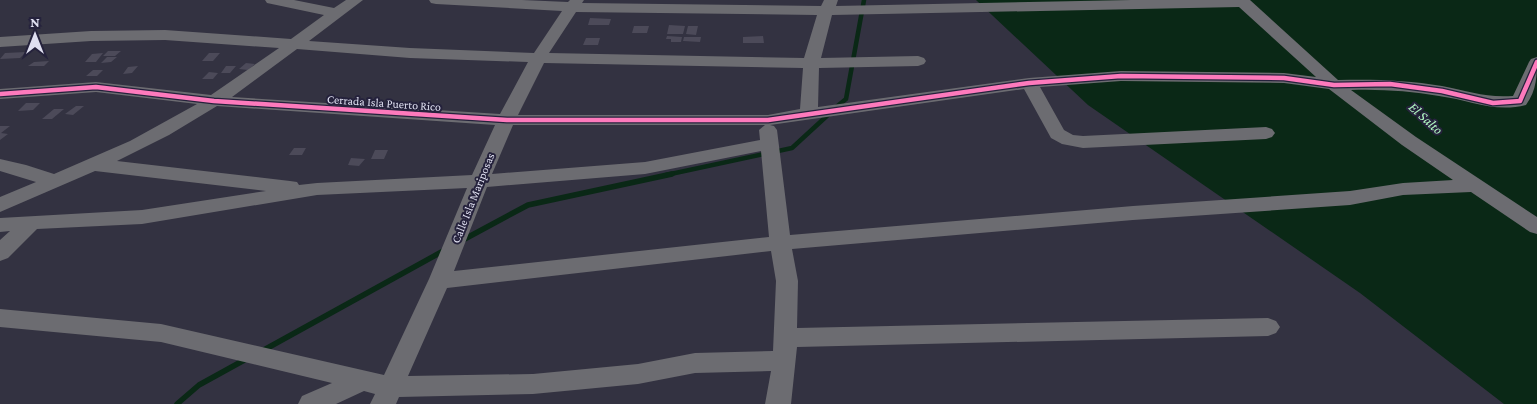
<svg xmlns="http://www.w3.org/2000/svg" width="1537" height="404" viewBox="0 0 1537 404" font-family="'Crimson Pro',serif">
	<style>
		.water { fill: #0a2816 }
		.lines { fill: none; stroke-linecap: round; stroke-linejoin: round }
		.stream-far1 { stroke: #0a2816; stroke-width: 4.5 }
		.stream { stroke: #0a2816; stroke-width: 5.5 }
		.building { fill: #4c4a59 }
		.minor { fill: #6c6c71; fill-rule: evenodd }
		.cycleway-casing { stroke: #25223c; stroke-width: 7 }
		.cycleway { stroke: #fd7abc; stroke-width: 4.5 }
		.labels { text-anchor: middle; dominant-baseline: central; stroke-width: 4; stroke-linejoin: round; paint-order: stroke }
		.street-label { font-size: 12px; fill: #dfdff0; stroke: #25223c }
		.water-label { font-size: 14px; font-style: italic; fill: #aff4c0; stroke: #25223c }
	</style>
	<rect width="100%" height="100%" fill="#333241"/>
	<path class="water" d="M976 0H1537V404H1504L1360 293 1088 105Z"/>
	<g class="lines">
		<path class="stream-far1" d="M835 108 846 99 864 0
			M666 175 792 148 829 114"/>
		<path class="stream" d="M461 241 528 205 672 174
			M262 351 445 250
			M177 404 199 385 248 358"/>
	</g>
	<path class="building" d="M590 18 611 19 609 25H588Z
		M669 25 685 26 683 34H667Z
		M634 26H649L647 33H632Z
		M688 26H698L696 35 686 34Z
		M667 36 682 37 681 42H671V39H666Z
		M763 36 764 43H743V37Z
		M684 37H701L700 42 683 41Z
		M586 38H600L598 45H583Z
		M108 51H121L115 56H103Z
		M26 52 20 58 0 59 5 53Z
		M103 53 96 62H85L92 54Z
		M209 53H220L213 61H202Z
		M107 57H117L111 62 101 63Z
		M49 61 44 66H28L34 62Z
		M246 63 255 64 248 70 239 69Z
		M138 66 132 73 123 74 128 67Z
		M226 66H236L230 73H221Z
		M93 70H103L97 76H86Z
		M209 72 218 73 213 79H202Z
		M26 103H40L33 110 18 111Z
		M76 106H84L73 115 65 114Z
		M54 109H64L52 119H42Z
		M0 126H10L1 133 8 134 0 140Z
		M294 148H306L302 155H289Z
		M375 150H388L384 159H371Z
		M351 158 365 159 359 166 348 165Z"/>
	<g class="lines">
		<path class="minor" d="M265 0H294L334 8 346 0H363L309 41 410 48 534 53 562 11 436 4 431 3 429 0H522L568 2 570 0H584L582 3 821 6 824 0H838L836 6 1131 0H1250L1338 80C1373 79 1407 80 1442 86 1469 91 1485 98 1513 96L1529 62 1531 59 1537 57C1537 75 1537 90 1526 105 1494 113 1470 100 1439 96 1410 91 1381 89 1351 90L1416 137 1537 217V234L1530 232 1471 192 1403 195 1350 205 1133 220 792 249 798 281 797 328 1268 318 1276 321 1280 327 1276 333 1268 336 797 347 791 404H765L771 371 695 373 638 384 533 394 399 397 396 404H370L375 394 364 391 336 404H298L302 396 332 383 161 342 0 327V309L161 324 384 375 429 279 467 188 317 195 142 224 37 229 8 258 0 261V240L10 231 0 232V218L142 210 266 191 95 171 0 212V197L36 182 0 171V159L26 165 54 174 130 141 197 104 96 92 0 99V89L96 82 211 95 279 48 165 40 91 41 0 47V37L91 31 165 30 291 39 324 15 267 3ZM1239 7 1316 77 1284 73 1121 71 1029 78 818 107 819 68 918 66 924 64 926 61 924 58 918 56 821 58 832 15ZM576 12 817 15 804 58 549 53ZM297 49 410 58 528 62 500 114 232 97ZM544 63 803 68 800 109 768 115H518ZM1121 81 1284 83 1329 89 1402 145 1453 180 1403 183 1350 191 1133 206 790 235 777 130 774 126 770 125 1024 89 1051 138 1062 144 1083 148 1266 139 1272 137 1275 133 1272 129 1266 127 1083 136 1073 135 1064 130 1040 87ZM217 106 495 125 472 175 317 183 299 185 297 182 290 181 117 161 169 135ZM513 125H765L759 130 760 140 645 162 492 174ZM761 151 769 237 454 271 487 187 645 174ZM771 251 776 281 773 351 695 353 638 364 533 374 408 376 447 288Z"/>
		<defs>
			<path id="cycleway" d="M0 94 96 87 214 101 507 120H768L1029 83 1121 76 1284 78 1334 85 1390 84 1442 91 1493 103 1520 101 1537 62"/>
		</defs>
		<use href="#cycleway" class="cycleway-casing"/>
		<use href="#cycleway" class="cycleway"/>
	</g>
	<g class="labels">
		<g class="street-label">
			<text transform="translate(384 103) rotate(4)">Cerrada Isla Puerto Rico</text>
			<text transform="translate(473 198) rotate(-68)">Calle Isla Mariposas</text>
		</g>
		<g class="water-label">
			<text transform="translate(1426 118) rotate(42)">El Salto</text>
		</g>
	</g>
	<g transform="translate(35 35)" stroke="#25223c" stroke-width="4" paint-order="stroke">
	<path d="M0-4L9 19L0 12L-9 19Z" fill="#dfdff0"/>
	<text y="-8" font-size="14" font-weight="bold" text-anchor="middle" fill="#dfdff0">N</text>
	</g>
</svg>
